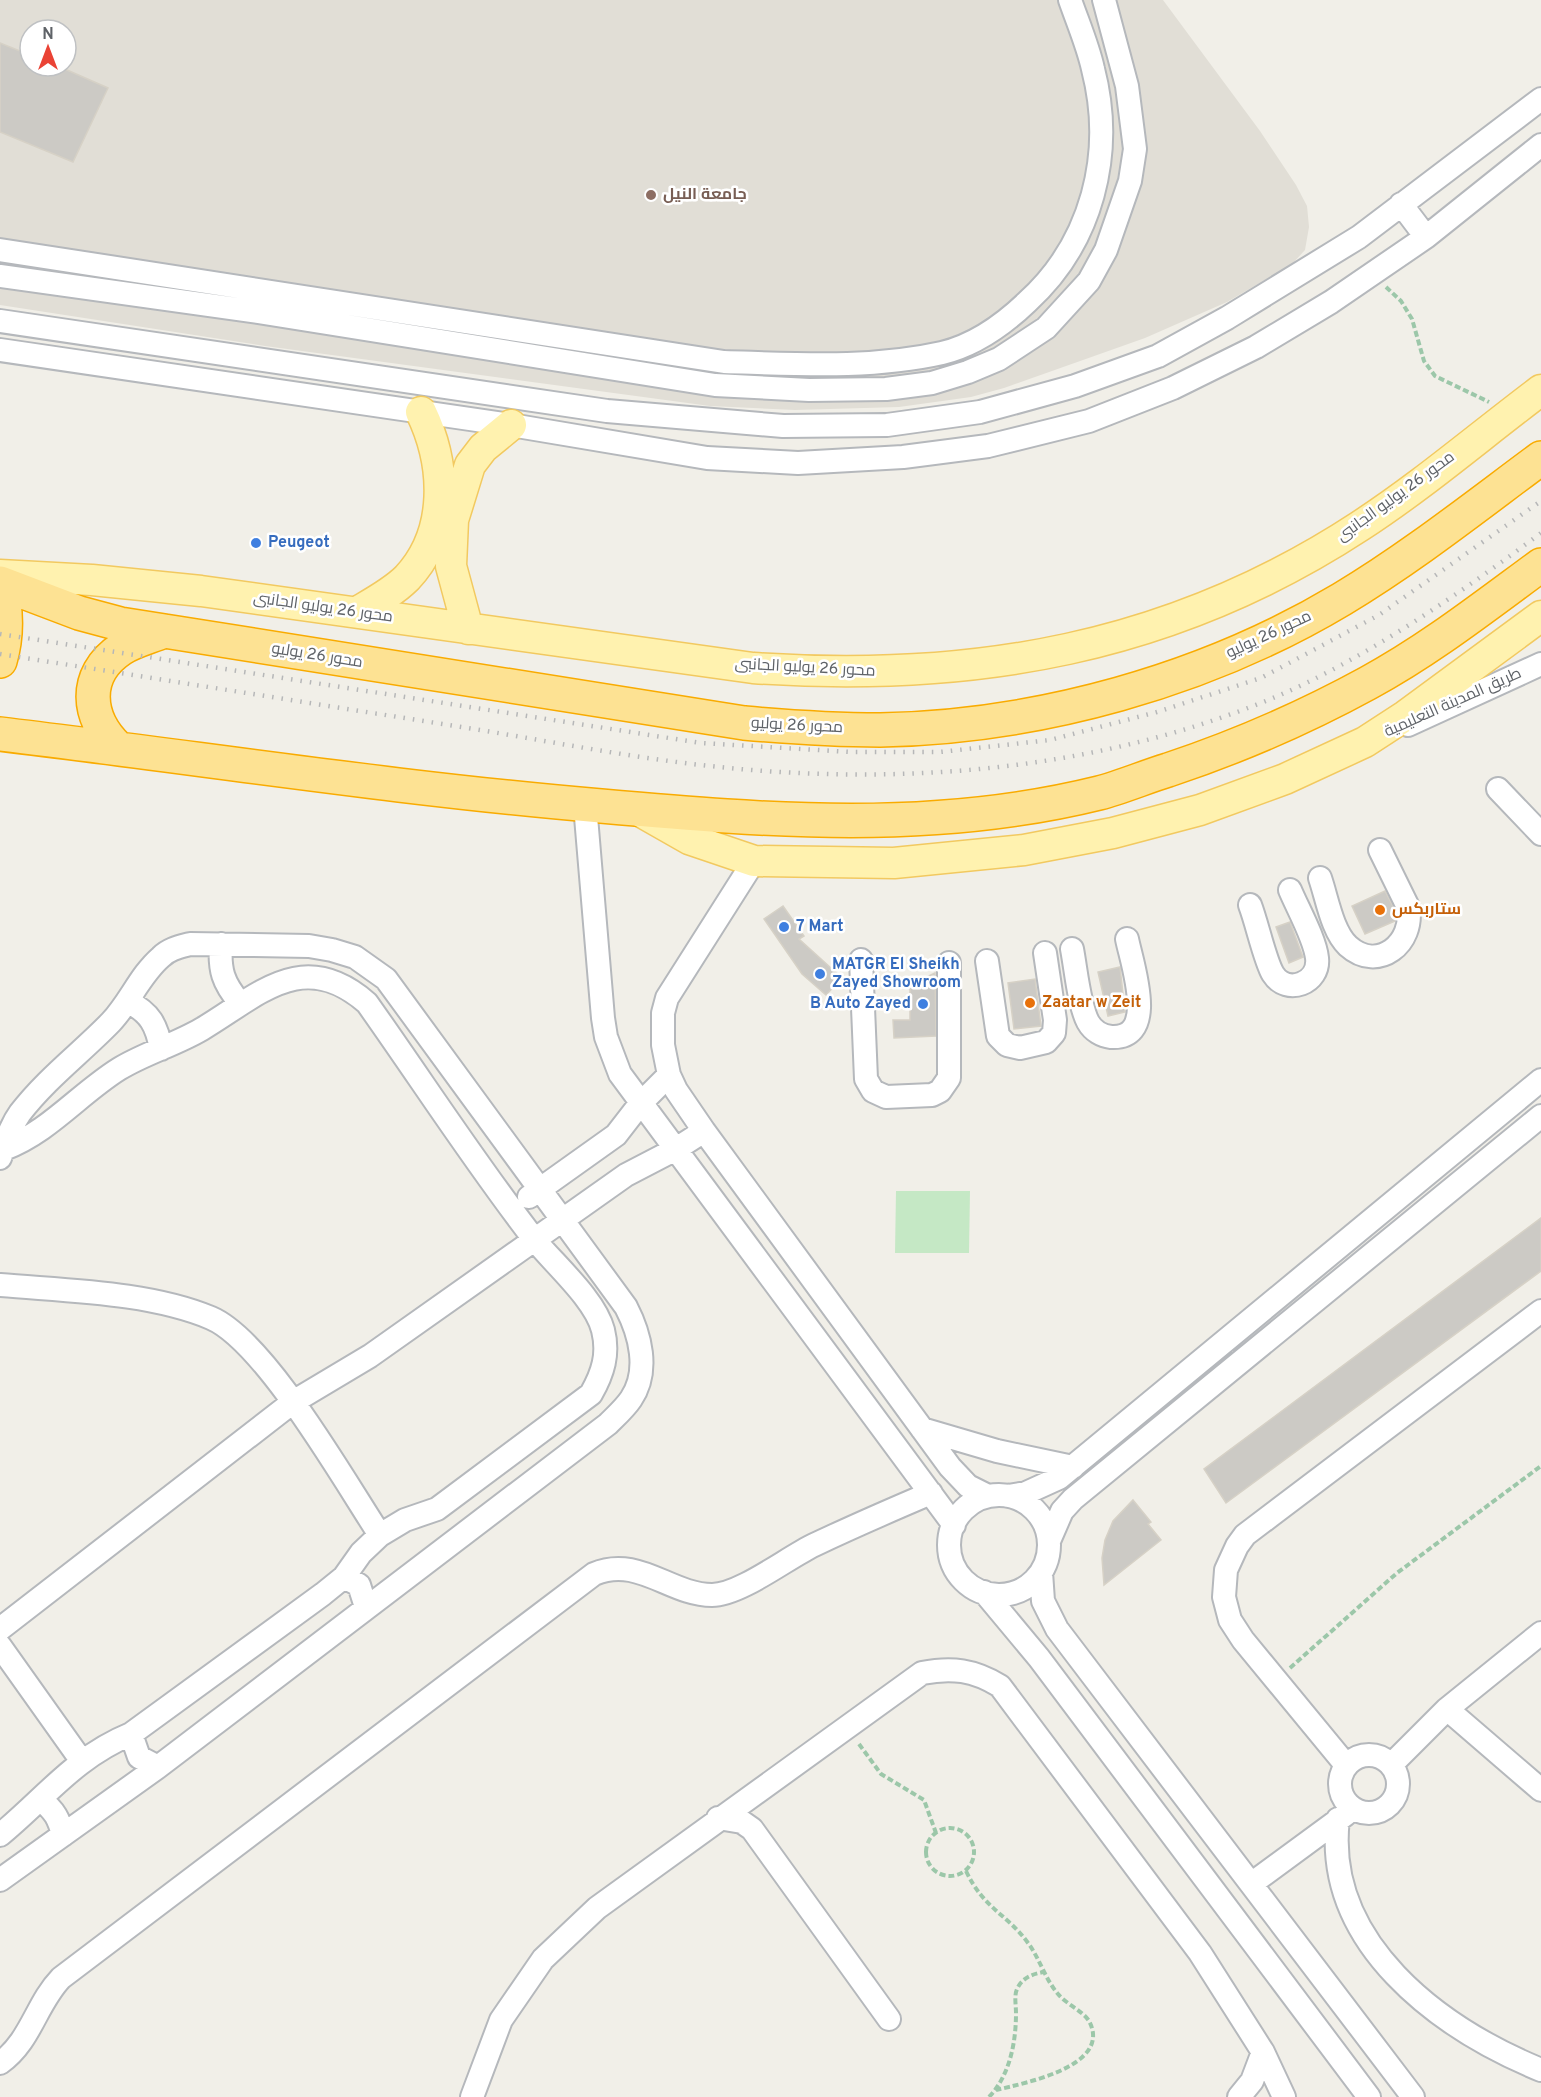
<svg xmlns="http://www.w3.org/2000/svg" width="1541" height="2097" viewBox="0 0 1541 2097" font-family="Overpass,Cairo,sans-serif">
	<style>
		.education { fill: #e1ded6; fill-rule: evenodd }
		.green { fill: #c5e8c5 }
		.building { fill: #cccac5; stroke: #d6d1c6; stroke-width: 1.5 }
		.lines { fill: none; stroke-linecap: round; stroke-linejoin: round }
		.minor-casing { stroke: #b5b8bc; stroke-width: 26 }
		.major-casing { stroke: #f2c960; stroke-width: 33 }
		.highway-casing { stroke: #f9ab00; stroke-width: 36 }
		.path { stroke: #9cc7a9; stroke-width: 4; stroke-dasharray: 6 3; stroke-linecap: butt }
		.minor { stroke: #fff; stroke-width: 22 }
		.major { stroke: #fff2af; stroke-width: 30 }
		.highway { stroke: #fde293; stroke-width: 33 }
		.rail { stroke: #b6b7b8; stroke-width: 4.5; stroke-dasharray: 1.5 8; stroke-linecap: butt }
		.education-dot { fill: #8d6e63; stroke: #fff; stroke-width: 2 }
		.shop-dot { fill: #3f7fe0; stroke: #fff; stroke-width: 2 }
		.food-dot { fill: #e8710a; stroke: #fff; stroke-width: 2 }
		.labels { text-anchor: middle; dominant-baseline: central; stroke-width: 5; stroke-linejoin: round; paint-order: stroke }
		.education-label { font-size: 16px; font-weight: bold; fill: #785e54; stroke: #fff; text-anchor: start }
		.street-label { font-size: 16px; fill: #5f6368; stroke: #fff }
		.shop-label { font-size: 16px; font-weight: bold; fill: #366cbe; stroke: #fff; text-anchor: start }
		.food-label { font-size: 16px; font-weight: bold; fill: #c56008; stroke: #fff; text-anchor: start }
	</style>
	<rect width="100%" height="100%" fill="#f1efe8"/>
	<path class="education" d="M0 0H1163L1260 131 1296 185 1307 206 1309 227 1305 250 1292 264 1227 302 1145 338 1004 388 971 397 899 407 795 410 710 406 265 346 0 305ZM30 30H66V66H30Z"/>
	<path class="green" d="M896 1191H970L969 1253H895Z"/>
	<path class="building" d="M0 43 30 55V66H58L108 88 73 162 0 132Z
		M1385 891 1395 910V921L1365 934 1352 906Z
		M783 906 804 936 799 939 842 978 826 995 802 974 764 919Z
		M1290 922 1303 957 1289 963 1276 927Z
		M1120 967 1125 1012 1108 1016 1098 972Z
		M935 973 936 1036 894 1038 893 1020H910V985Z
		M1035 979 1041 1026 1014 1029 1008 983Z
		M1541 1218V1271L1226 1503 1204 1469Z
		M1133 1500 1151 1522 1148 1524 1161 1540 1104 1585 1102 1558 1105 1540 1113 1521Z"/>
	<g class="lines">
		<defs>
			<path id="minor" d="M1401 204 1426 237
				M0 250 724 362C797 364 871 369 942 353 975 345 1003 325 1027 302 1092 243 1115 154 1093 69 1088 46 1078 23 1070 0
				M0 276 259 312 715 385 809 390 886 389 932 383 968 372 999 359 1046 328 1089 281 1106 250 1130 181 1135 149 1127 86 1104 0
				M0 321 607 411 783 426 887 425 980 412 1075 386 1158 356 1227 318 1359 237 1541 99
				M0 350 511 425 707 458 798 463 903 457 988 446 1089 421 1173 388 1256 347 1331 302 1426 237 1541 145
				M1408 725 1541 664
				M1498 789 1541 834
				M585 805 603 1018 606 1037 620 1074 954 1525
				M754 861 667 998 663 1013V1045L669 1075 676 1090 704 1131 950 1467 968 1486 988 1496
				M1320 878C1327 898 1332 931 1348 946 1378 973 1415 943 1408 907L1380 850
				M1250 905C1257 923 1265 961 1273 974 1287 996 1320 983 1317 958 1315 939 1298 909 1290 890
				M221 944C219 970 223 983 240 1003
				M1072 949C1076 970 1079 1005 1088 1022 1093 1031 1102 1036 1111 1037 1159 1040 1132 964 1127 939
				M861 960 866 1079 873 1091 886 1097 932 1095 940 1091 949 1078V963
				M987 961 998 1036 1007 1045 1020 1048 1046 1042 1054 1033 1055 1020 1045 953
				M128 1002C150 1012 157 1026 161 1049
				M0 1158C6 1142 10 1127 20 1113 47 1078 81 1053 111 1022 130 1002 140 975 161 957 169 949 179 947 190 944L309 946 332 950 355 957 386 979 626 1307C640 1334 650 1371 631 1399 625 1408 616 1416 608 1424L158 1767 0 1880
				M529 1197 616 1135 640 1104 669 1075
				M0 1285C67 1291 149 1292 211 1318 265 1341 345 1482 380 1535
				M922 1429 997 1451 1073 1467
				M949 1545a50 50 0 1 1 100 0a50 50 0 1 1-100 0Z
				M1008 1496 1026 1493 1059 1478 1541 1080
				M1049 1541 1062 1511 1073 1499 1541 1116
				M1041 1572 1043 1601 1057 1629 1413 2097
				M344 1577 359 1585 366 1607
				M984 1592 1039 1658 1369 2097
				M0 1629 293 1402 370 1356 626 1175 676 1149 704 1131
				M0 1646 81 1760
				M1447 1709 1541 1790
				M131 1734 139 1757 158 1767
				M1340 1784a29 29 0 1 1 58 0a29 29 0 1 1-58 0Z
				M1346 1765 1243 1640 1230 1620 1224 1597 1226 1570 1237 1546 1245 1535 1541 1311
				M1391 1765 1447 1709 1541 1633
				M41 1800C55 1811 59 1819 63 1835
				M718 1818 742 1822 752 1829 889 2019
				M1338 1819C1323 1943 1439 2028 1541 2070
				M0 1835C46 1797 75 1757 131 1734L323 1594 344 1577 361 1553 380 1535 405 1520 437 1509 591 1394C603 1373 609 1354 603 1330 595 1299 554 1264 534 1239 475 1163 423 1082 367 1003 303 947 259 995 202 1029 175 1045 145 1053 119 1069 79 1094 49 1132 4 1149
				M1251 1884 1345 1815
				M0 2063C31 2041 36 2004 61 1978L594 1574C638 1555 670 1595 712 1595 740 1595 787 1558 814 1545 852 1527 891 1510 931 1493
				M472 2097 501 2020 543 1959 597 1908 922 1673C952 1667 974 1670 1000 1686L1200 1953 1263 2052 1284 2097
				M1239 2097 1252 2081 1263 2052"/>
			<path id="major" d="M0 575 92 580 201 591 753 668C973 683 1172 649 1360 526 1423 485 1481 435 1541 390
				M357 612C374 602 393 592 407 578 450 532 446 464 421 412
				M468 629 451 566 453 520 470 465 483 448 511 425
				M638 810 689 839 754 861 894 863 1024 850 1113 833 1200 810 1285 779 1365 742 1405 716 1541 616"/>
			<path id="highway" d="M0 583 79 613 120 624 744 723C789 727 834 730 880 730 1038 727 1205 681 1342 599 1412 557 1476 506 1541 458
				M0 583C7 610 8 634 0 661
				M0 734C200 758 400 789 601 806 770 821 933 834 1099 793 1122 787 1145 777 1168 770 1237 747 1304 718 1368 683 1429 650 1485 606 1541 565
				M117 747C87 718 82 675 121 649 133 641 150 637 164 631"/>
		</defs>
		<use href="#minor" class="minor-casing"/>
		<use href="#major" class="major-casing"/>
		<use href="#highway" class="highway-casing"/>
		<path class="path" d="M1386 287 1401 301 1412 319 1424 361 1435 376 1489 402
			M1290 1668 1397 1573 1541 1466
			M859 1744 881 1774 924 1800 936 1833
			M926 1852a24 24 0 1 1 48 0a24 24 0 1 1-48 0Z
			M966 1871C984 1909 1007 1914 1028 1943 1040 1959 1045 1979 1058 1994 1066 2004 1083 2011 1089 2021 1113 2066 1025 2083 996 2090
			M989 2097C1010 2075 1016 2042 1016 2013 1016 2005 1014 1996 1017 1989 1022 1978 1032 1974 1044 1972"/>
		<use href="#minor" class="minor"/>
		<use href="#major" class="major"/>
		<use href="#highway" class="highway"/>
		<path class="rail" d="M0 634 701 743 851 752H940L1050 740 1157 712 1261 678 1379 615 1541 501
			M0 654C152 678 303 702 455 726 539 739 625 757 710 766 899 787 1097 771 1273 698 1364 660 1462 592 1541 533"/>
	</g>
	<circle class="education-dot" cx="651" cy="195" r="6"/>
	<g class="shop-dot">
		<circle cx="256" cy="543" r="6"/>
		<circle cx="784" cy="927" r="6"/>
		<circle cx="820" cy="974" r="6"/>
		<circle cx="923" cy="1004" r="6"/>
	</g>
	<g class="food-dot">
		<circle cx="1380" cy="910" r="6"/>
		<circle cx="1030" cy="1003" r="6"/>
	</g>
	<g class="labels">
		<g class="education-label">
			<text x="663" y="195">جامعة النيل</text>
		</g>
		<g class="street-label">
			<text transform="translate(1396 497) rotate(-36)">محور 26 يوليو الجانبى</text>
			<text transform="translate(323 608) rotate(8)">محور 26 يوليو الجانبى</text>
			<text transform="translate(1269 635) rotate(-25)">محور 26 يوليو</text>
			<text transform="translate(317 656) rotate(9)">محور 26 يوليو</text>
			<text transform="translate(805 668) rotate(3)">محور 26 يوليو الجانبى</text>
			<text transform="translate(1453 703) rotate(-24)">طريق المدينة التعليمية</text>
			<text transform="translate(797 726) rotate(3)">محور 26 يوليو</text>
		</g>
		<g class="shop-label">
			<text x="268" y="543">Peugeot</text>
			<text x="796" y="927">7 Mart</text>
			<text x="832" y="965">MATGR El Sheikh<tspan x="832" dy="18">Zayed Showroom</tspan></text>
			<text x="911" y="1004" text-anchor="end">B Auto Zayed</text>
		</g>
		<g class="food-label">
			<text x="1392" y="910">ستاربكس</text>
			<text x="1042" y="1003">Zaatar w Zeit</text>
		</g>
	</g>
	<g transform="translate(48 48)"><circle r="28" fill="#ffffff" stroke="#bfc1c3" stroke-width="1.5"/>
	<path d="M0-4.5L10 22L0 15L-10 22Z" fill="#ea4335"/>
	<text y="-9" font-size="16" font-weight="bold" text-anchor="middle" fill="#5f6368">N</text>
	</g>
</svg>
